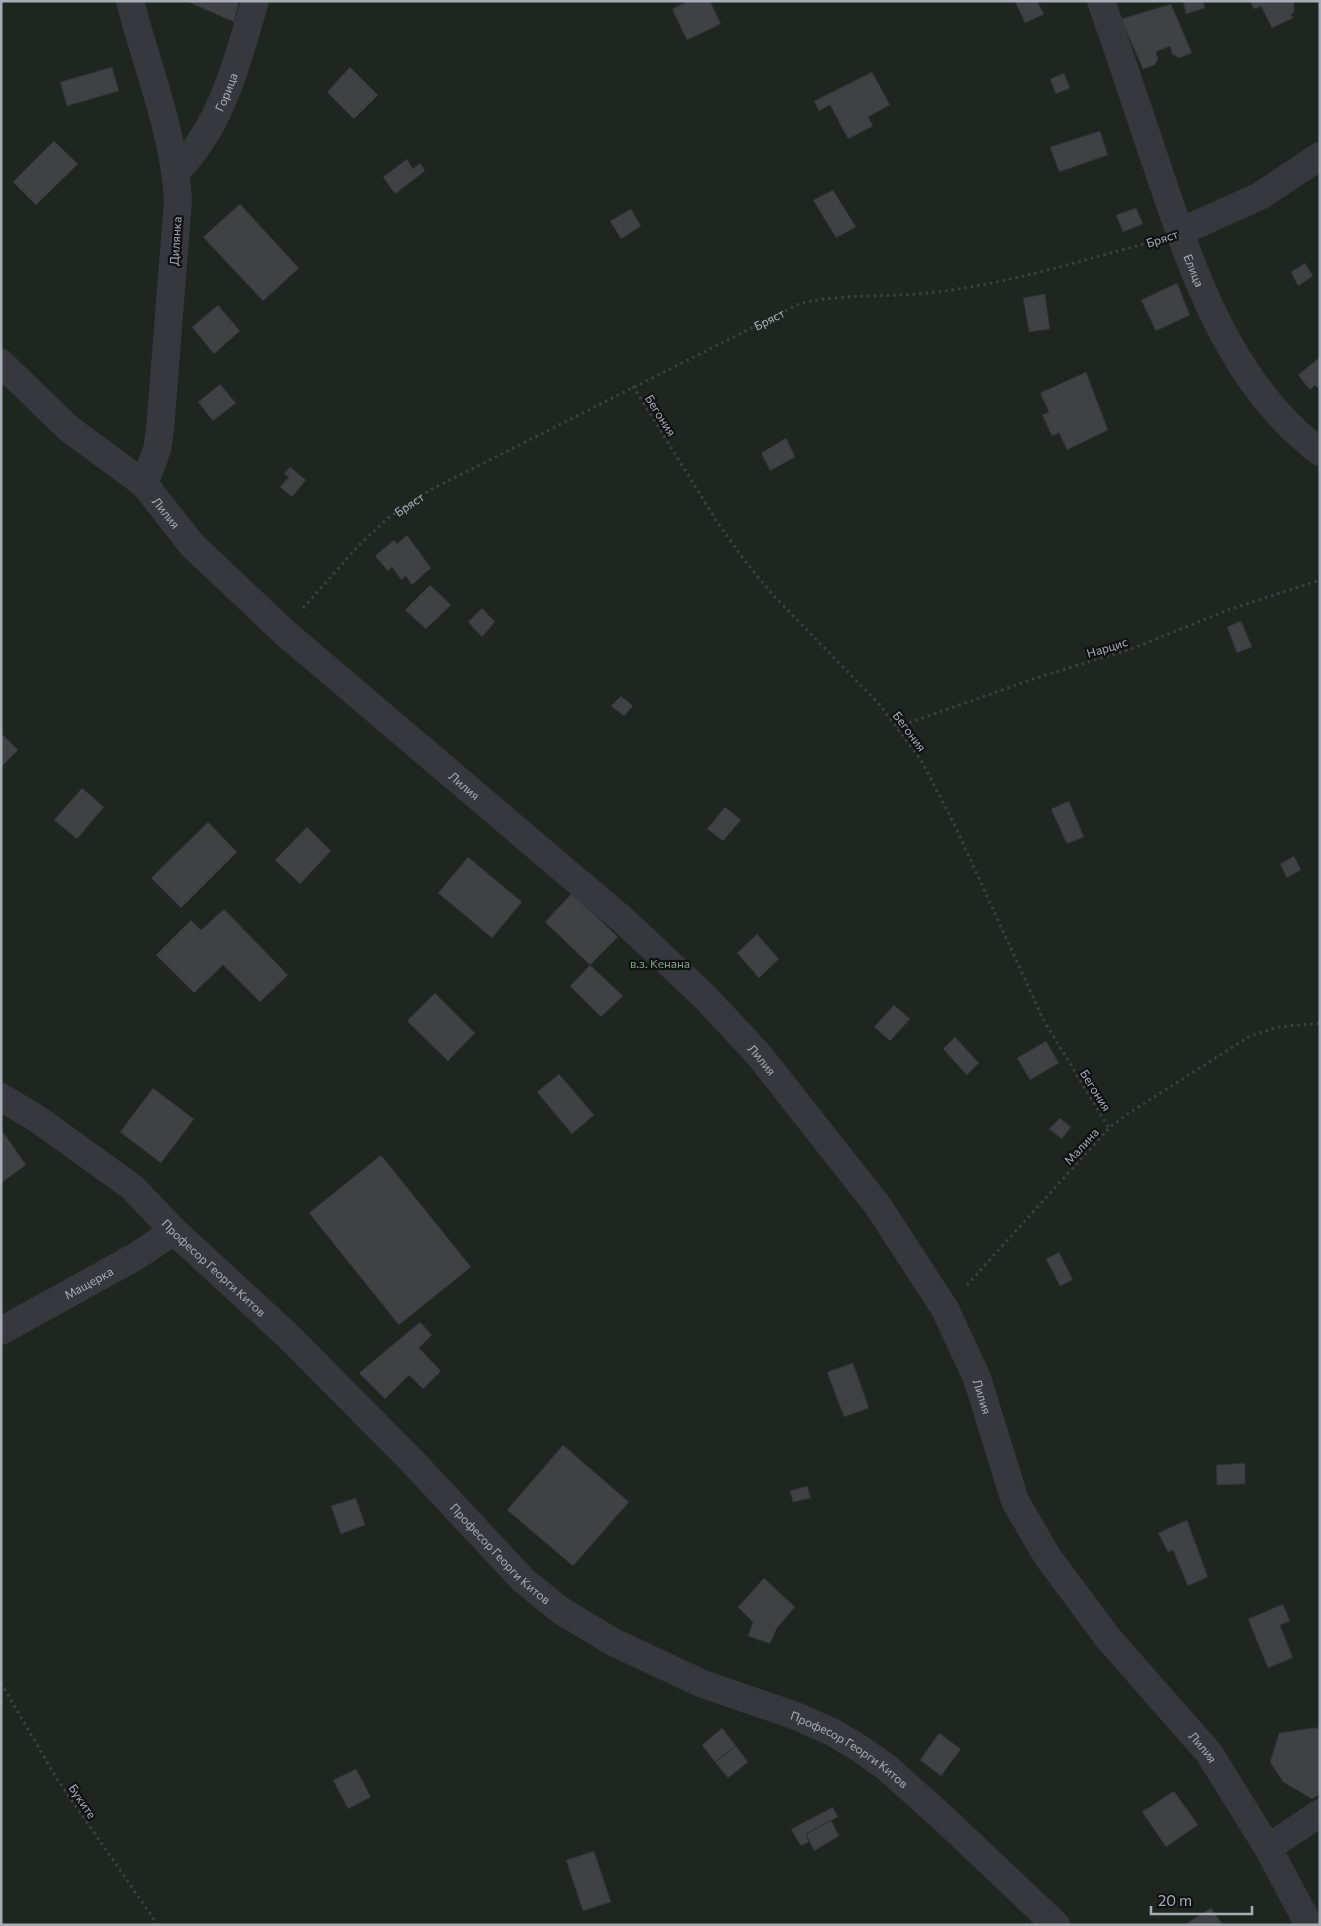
<svg xmlns="http://www.w3.org/2000/svg" width="1321" height="1926" viewBox="0 0 1321 1926" font-family="Commissioner,sans-serif">
	<style>
		.green { fill: #1e261f }
		.building { fill: #404145; stroke: #303034 }
		.lines { fill: none; stroke-linecap: round; stroke-linejoin: round }
		.path { stroke: #3d3f44; stroke-width: 3; stroke-dasharray: 2.5 4; stroke-linecap: butt }
		.street { stroke: #37383d; stroke-width: 28 }
		.labels { text-anchor: middle; dominant-baseline: central; stroke-width: 4.5; stroke-linejoin: round; paint-order: stroke }
		.street-label { font-size: 12px; fill: #a8adb8; stroke: #111113 }
		.park-label { font-size: 12px; fill: #7fa381; stroke: #111113 }
	</style>
	<rect width="100%" height="100%" fill="#161618"/>
	<path class="green" d="M1 1H1320V1925H1Z"/>
	<path class="building" d="M186 1H239L234 22Z
		M688 1H710L721 24 687 40 672 9Z
		M1018 1H1037L1044 14 1025 23 1015 2Z
		M1183 1H1203L1205 8 1186 14Z
		M1250 1H1294V13L1291 14 1293 18 1272 28 1261 6 1254 9Z
		M1171 4 1192 53 1179 58 1172 54 1170 46 1156 52 1158 59 1155 65 1143 69 1121 19Z
		M112 67 119 91 67 106 60 82Z
		M350 67 378 95 354 119 327 92Z
		M872 72 890 105 868 117 873 126 848 139 830 105 819 111 814 101Z
		M1064 73 1070 88 1056 94 1050 79Z
		M1100 131 1108 155 1059 172 1050 147Z
		M54 141 78 164 36 205 13 182Z
		M407 159 413 169 420 163 425 171 395 194 383 177Z
		M833 190 856 227 836 238 813 200Z
		M240 204 299 268 263 301 203 237Z
		M1136 208 1143 224 1123 232 1116 215Z
		M631 209 641 226 621 239 610 221Z
		M1305 263 1313 276 1298 286 1291 272Z
		M1177 283 1190 315 1156 331 1141 300Z
		M1045 294 1050 329 1029 332 1023 298Z
		M218 305 240 331 214 354 192 327Z
		M1320 357V390L1315 385 1310 390 1298 375Z
		M1086 372 1108 430 1067 450 1059 433 1052 436 1042 415 1049 412 1040 393Z
		M220 384 236 403 213 421 198 402Z
		M786 438 795 457 770 471 761 453Z
		M290 467 306 480 292 497 280 487 289 477 284 474Z
		M407 535 431 568 412 585 406 576 401 580 392 567 388 571 375 556 394 540 397 544Z
		M430 585 451 605 426 629 405 610Z
		M482 608 495 622 482 637 468 622Z
		M1241 621 1252 647 1237 653 1227 627Z
		M621 696 633 706 624 716 611 706Z
		M1 733 18 750 1 767Z
		M82 788 104 807 77 839 54 820Z
		M1069 801 1084 837 1067 844 1051 809Z
		M725 807 741 820 723 841 707 829Z
		M208 822 237 852 181 908 151 878Z
		M307 827 331 851 300 884 275 860Z
		M1294 856 1301 870 1287 878 1280 864Z
		M468 857 522 902 492 938 438 893Z
		M572 893 618 937 590 965 545 922Z
		M224 909 288 975 260 1002 223 965 194 993 156 955 191 920 201 930Z
		M757 934 779 959 759 978 737 953Z
		M590 965 623 996 601 1017 570 986Z
		M435 993 475 1033 448 1061 407 1021Z
		M894 1005 910 1019 890 1041 874 1027Z
		M955 1037 979 1063 967 1075 943 1049Z
		M1046 1041 1059 1063 1030 1080 1017 1058Z
		M559 1074 594 1115 572 1134 537 1092Z
		M153 1088 194 1119 161 1163 120 1132Z
		M1060 1118 1071 1127 1062 1139 1049 1129Z
		M1 1129 26 1165 1 1183Z
		M381 1155 471 1267 399 1325 309 1213Z
		M1059 1252 1073 1280 1060 1286 1046 1259Z
		M420 1322 432 1335 419 1348 441 1371 423 1389 409 1375 385 1399 359 1373Z
		M853 1363 869 1408 844 1417 827 1372Z
		M563 1445 629 1502 573 1566 507 1510Z
		M1245 1463V1484L1217 1485 1216 1465Z
		M807 1486 811 1498 793 1502 790 1491Z
		M356 1498 365 1525 341 1534 331 1506Z
		M1187 1520 1208 1577 1188 1586 1173 1550 1168 1552 1158 1533Z
		M764 1578 795 1607 777 1628 770 1644 748 1636 753 1622 738 1607Z
		M1283 1604 1290 1621 1280 1625 1293 1658 1268 1668 1248 1619Z
		M722 1728 736 1746 715 1762 702 1745Z
		M1312 1728H1320V1794L1312 1799 1283 1782 1270 1762 1279 1733Z
		M939 1733 961 1749 941 1776 920 1760Z
		M736 1746 748 1762 728 1778 715 1762Z
		M356 1769 371 1797 348 1809 333 1780Z
		M1174 1791 1198 1825 1166 1847 1142 1812Z
		M833 1807 838 1817 806 1834 809 1842 801 1846 791 1829Z
		M831 1820 839 1836 814 1851 806 1834Z
		M594 1851 611 1902 583 1911 566 1860Z
		M1211 1908 1223 1925H1184Z"/>
	<g class="lines">
		<g class="path">
			<path d="M633 386 716 520 744 560 772 594 879 704 921 760 956 828 1043 1019 1109 1128"/>
			<path id="s1" d="M303 608 360 544 388 518 430 490 801 303C846 293 891 298 937 292 1010 283 1080 261 1151 242"/>
			<path d="M897 727 1033 679 1131 649 1228 610 1320 580"/>
			<path d="M967 1285 1109 1128 1126 1115 1250 1036 1278 1027 1320 1023"/>
			<path d="M1 1683 57 1779 158 1925"/>
		</g>
		<g class="street">
			<path d="M130 1C147 67 174 132 178 200L160 430 157 450 144 484"/>
			<path id="s2" d="M1101 1C1120 55 1138 109 1156 163 1191 267 1228 383 1320 452"/>
			<path id="s3" d="M176 172C223 124 236 64 255 1"/>
			<path d="M1180 232 1260 196 1320 156"/>
			<path id="s4" d="M1 363 68 428 144 484 192 545 284 632 623 920 705 997 759 1055 878 1206 945 1309 977 1378 1015 1501 1047 1556 1108 1638 1209 1753 1268 1848 1309 1925"/>
			<path id="s5" d="M1 1097 36 1118 132 1187 174 1231 287 1335 412 1461 523 1580 560 1610 613 1642 703 1684 796 1716 832 1732 859 1748 886 1767 942 1817 1056 1925"/>
			<path id="s6" d="M1 1331 135 1257 174 1231"/>
			<path d="M1268 1848 1320 1813"/>
		</g>
	</g>
	<g class="labels">
		<g class="street-label">
			<text stroke="none"><textPath href="#s3" startOffset="95">Горица</textPath></text>
			<text transform="translate(1162 238) rotate(-18)">Бряст</text>
			<text transform="translate(175 241) rotate(-86)">Дилянка</text>
			<text stroke="none"><textPath href="#s2" startOffset="285">Елица</textPath></text>
			<text stroke="none"><textPath href="#s1" startOffset="554">Бряст</textPath></text>
			<text transform="translate(661 415) rotate(58)">Бегония</text>
			<text stroke="none"><textPath href="#s1" startOffset="149">Бряст</textPath></text>
			<text stroke="none"><textPath href="#s4" startOffset="224">Лилия</textPath></text>
			<text transform="translate(1107 647) rotate(-17)">Нарцис</text>
			<text transform="translate(910 731) rotate(53)">Бегония</text>
			<text stroke="none"><textPath href="#s4" startOffset="629">Лилия</textPath></text>
			<text stroke="none"><textPath href="#s4" startOffset="1034">Лилия</textPath></text>
			<text transform="translate(1096 1090) rotate(58)">Бегония</text>
			<text transform="translate(1081 1146) rotate(-48)">Малина</text>
			<text stroke="none"><textPath href="#s5" startOffset="274">Професор Георги Китов</textPath></text>
			<text stroke="none"><textPath href="#s6" startOffset="100">Мащерка</textPath></text>
			<text stroke="none"><textPath href="#s4" startOffset="1439">Лилия</textPath></text>
			<text stroke="none"><textPath href="#s5" startOffset="679">Професор Георги Китов</textPath></text>
			<text stroke="none"><textPath href="#s4" startOffset="1859">Лилия</textPath></text>
			<text stroke="none"><textPath href="#s5" startOffset="1084">Професор Георги Китов</textPath></text>
			<text transform="translate(83 1801) rotate(56)">Буките</text>
		</g>
		<g class="park-label">
			<text x="660" y="963">в.з. Кенана</text>
		</g>
	</g>
	<rect width="1321" height="1926" fill="none" stroke="#a8adb8" stroke-width="5"/>
	<path d="M1151 1906v8h101v-8" fill="none" stroke="#a8adb8" stroke-width="2.5"/>
	<text x="1158" y="1906" font-size="15" fill="#a8adb8" stroke="#111113" stroke-width="4" paint-order="stroke">20 m</text>
</svg>
